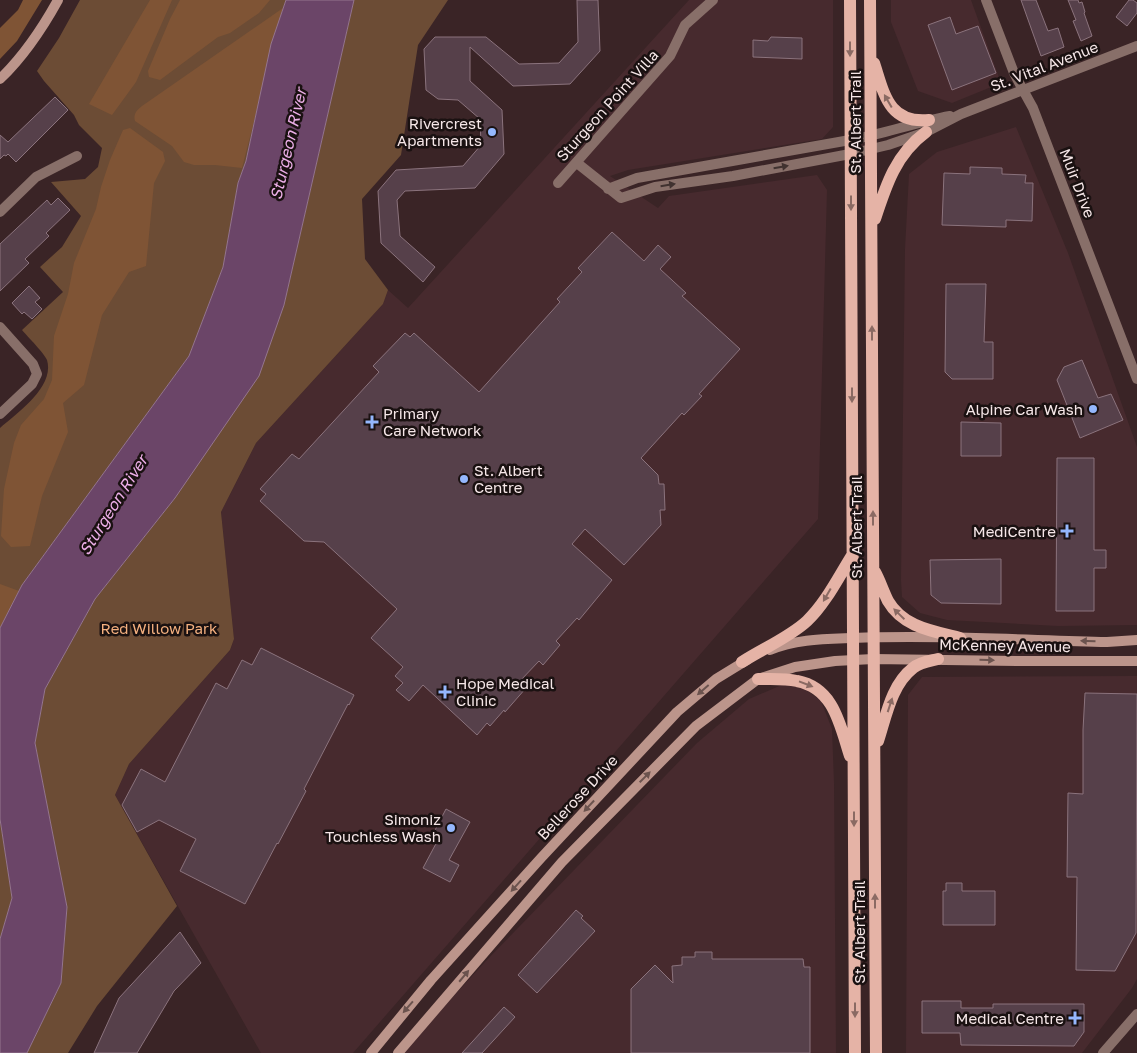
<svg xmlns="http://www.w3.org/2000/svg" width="1137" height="1053" viewBox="0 0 1137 1053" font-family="'Golos Text',sans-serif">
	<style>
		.built { fill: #472a2e }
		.green { fill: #6c4c35 }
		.forest { fill: #7f5435 }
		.water { fill: #6b4568; stroke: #95768e }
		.building { fill: #56404a; stroke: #8b737d }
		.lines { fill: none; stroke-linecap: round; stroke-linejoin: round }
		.minor { stroke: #886f69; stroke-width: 10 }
		.tertiary { stroke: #886f69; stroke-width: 10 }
		.secondary { stroke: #bc958b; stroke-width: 10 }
		.primary { stroke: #e5b3a6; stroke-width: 12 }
		.oneway { fill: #8a6a63 }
		.oneway2 { fill: #403230 }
		.oneway3 { fill: #6b534e }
		.poi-dot { fill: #94b7fd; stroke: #1a1111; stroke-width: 2 }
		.labels { text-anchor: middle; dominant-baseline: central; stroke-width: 5; stroke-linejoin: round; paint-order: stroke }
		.street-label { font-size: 15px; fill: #f6e7e8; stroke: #1a1111 }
		.poi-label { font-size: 15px; fill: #f6e7e8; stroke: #1a1111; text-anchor: end }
		.park-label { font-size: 15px; fill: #f4b07f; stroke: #1a1111 }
		.water-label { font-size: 16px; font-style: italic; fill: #ecaee7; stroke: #1a1111 }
	</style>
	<rect width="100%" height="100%" fill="#3a2426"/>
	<path class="built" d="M689 0H833V127L822 139 628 170 610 176 658 208 669 196 817 175 827 190 818 519 353 1053H261L115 795 129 764 230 650 234 639 221 512 256 443 383 304 388 290 408 308Z
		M891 0H971L1001 83 952 103 918 91 891 22Z
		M1016 127 1068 253 1137 447V625L1058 626 947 620 920 613 902 597 901 580 905 249 909 174 937 152Z
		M1137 676V979L1132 988 1082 1053H906L908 695 922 677Z
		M784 684 803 687 821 701 832 729 834 783 836 1053H404L425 1027 485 962 697 743 749 699Z"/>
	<path class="green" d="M80 0H286L271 44 246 161 238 183 223 267 189 356 22 585 0 628V428C17 413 55 387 47 360 44 353 28 337 22 330L63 292 40 267 62 247 81 216 51 182 85 179 98 167 102 148 79 125 74 115 44 81 37 71 59 38Z
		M354 0H448L418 45 401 155 362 199 365 259 388 290 383 304 256 443 221 512 234 639 230 650 129 764 115 795 177 906 97 1006 68 1053H27L61 983 67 908 35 743 45 689 95 599 175 498 284 305Z
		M0 819 12 898 0 939Z"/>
	<path class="forest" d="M23 0H42L17 41 0 59V28L18 10Z
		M150 0H172L136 82 112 115 89 104Z
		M180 0H270L259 13 230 33 218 37 160 80 149 77 148 71 170 19Z
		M283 8 242 168 215 165H194L184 162 172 146 135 121C133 114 137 110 142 106Z
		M130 128 163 152 165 161 154 183 146 266 129 272 102 315 84 385 63 403 68 432 42 496 30 546 11 547 1 536 4 489 14 443 21 425 44 399 52 380 54 336 68 294 74 263 96 209 101 187 110 160 123 130Z
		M0 584 19 591 0 628Z"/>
	<path class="water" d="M286 0H354L284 305 259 376 175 498 95 599 45 689 35 743 67 907 61 983 27 1053H0V939L12 898 0 819V628L22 585 189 356 223 267 238 183 246 161 271 44Z"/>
	<path class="building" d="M577 0H598L600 51 570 84 513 86 470 47V81L502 110 504 154 475 188 405 191 397 200 400 236 435 267 423 282 381 243 378 191 396 170 463 166 481 145 480 119 458 100 438 99 426 90 424 49 435 37H486L519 64 559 63 578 42Z
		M1021 0H1036L1048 31 1058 28 1064 47 1041 56Z
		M1068 0H1078L1079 3 1082 2 1085 12 1084 13 1092 36 1081 41 1073 21 1076 20Z
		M1129 0H1133L1137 3V13L1127 26 1116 17Z
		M950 17 956 34 978 26 996 73 952 90 928 25Z
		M771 37 802 38V59L753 57V40L768 41Z
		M55 97 68 110 16 162 8 154 6 156 4 155 0 159V135L8 142Z
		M970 167 1002 168V174L1026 175 1025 183H1033L1032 221 1006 220V227L942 225 944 173 970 174Z
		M58 198 70 210 46 233 49 236 25 259 29 263 0 291V244L47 200 51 205Z
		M612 232 644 261 658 245 671 257 660 269 686 293 682 296 740 349 699 394 702 396 684 415 682 413 641 458 658 475 659 484H664L665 510H660L661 525 624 565 585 529 572 544 612 580 579 620 577 618 556 641 560 645 543 665 539 661 520 681 526 688 505 712 504 710 490 726 487 723 477 735 423 685 409 701 396 690 403 683 395 676 403 667 371 638 397 609 324 542 304 541 260 501 266 494 260 489 292 454 299 459 379 372 373 366 405 333 410 337 414 333 479 392 560 302 557 299 582 272 578 268Z
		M946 284H986L984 342H993V379H952L945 372Z
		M29 286 40 298 35 302 42 309 32 319 24 312 22 314 12 303Z
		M1082 360 1098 398 1111 394 1123 420 1080 438 1057 380 1064 367Z
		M961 422 1001 423V456H961Z
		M1057 458H1094V550H1106V568H1094V611H1056Z
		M1001 559V604L941 603 931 595 930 560Z
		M261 648 354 695 349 705 348 704 304 789 306 791 278 844 277 843 245 904 180 871 196 839 159 820 137 832 122 805 141 769 165 782 216 683 227 689 242 660 252 665Z
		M1085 693 1137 694 1136 933 1115 971 1076 970 1077 877H1067L1068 793 1083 794V730Z
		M446 809 470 822 449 860 459 865 450 882 423 868 439 838 433 834Z
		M946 883H962V891H995V925H943V891H946Z
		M576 910 583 916 581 918 595 931 537 993 518 975Z
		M180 932 201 963 174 991 137 1053H94L119 998Z
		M695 952H712V959H803L804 967H810V1053H631V989L655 965 673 983 672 966 682 965V957H695Z
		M922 1001H961V1008H993V1004H1084V1032L1074 1046 961 1045 960 1033H922Z
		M504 1007 515 1017 482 1053H462Z"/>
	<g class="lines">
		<path class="minor" d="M986 0 1014 73 1023 90
			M577 163 621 198 655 187 733 176 850 154
			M558 183 670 56 685 25 713 0
			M608 189 637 178 850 140
			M0 212 36 177 77 156
			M0 327 33 364 37 374 32 384 0 414"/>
		<path class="tertiary" d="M1023 90 1033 108 1137 379
			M850 140C884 134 916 122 950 116
			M850 154 888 145 926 132 961 114 1137 46
			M1103 1053 1137 1014"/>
		<path class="secondary" d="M0 79C24 56 42 29 58 0
			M770 650C795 639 825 639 852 638 937 635 1022 640 1107 642L1137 640
			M371 1053 431 980 541 858 677 712 716 679 747 660
			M398 1053 562 862 696 726 758 679 795 667 835 661 873 659 1017 661H1137"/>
		<path class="primary" d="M850 0 855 1053
			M870 0 876 1053
			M874 63C884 93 888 124 929 120
			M875 219C886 185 896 154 926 132
			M875 572C880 581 883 591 888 601 903 627 932 631 960 638
			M742 662C762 649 790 637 807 621 826 603 839 576 853 554
			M758 679C770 679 784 678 797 681 834 688 840 725 850 756
			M878 741C886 717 891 685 913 668 920 662 930 661 938 659"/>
	</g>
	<defs><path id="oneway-solid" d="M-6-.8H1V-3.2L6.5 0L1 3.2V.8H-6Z" transform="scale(1.25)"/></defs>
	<g class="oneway">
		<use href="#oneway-solid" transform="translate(850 49) rotate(90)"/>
		<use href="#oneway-solid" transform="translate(888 101) rotate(-120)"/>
		<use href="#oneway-solid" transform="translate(851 203) rotate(90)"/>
		<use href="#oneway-solid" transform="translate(872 333) rotate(-90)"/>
		<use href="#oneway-solid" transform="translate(852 395) rotate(90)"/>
		<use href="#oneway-solid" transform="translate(873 518) rotate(-90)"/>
		<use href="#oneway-solid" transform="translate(827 595) rotate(120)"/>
		<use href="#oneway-solid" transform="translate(899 614) rotate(-136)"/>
		<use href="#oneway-solid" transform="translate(806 684) rotate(21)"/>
		<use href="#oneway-solid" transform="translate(890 705) rotate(-72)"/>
		<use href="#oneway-solid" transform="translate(854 819) rotate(90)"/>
		<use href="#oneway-solid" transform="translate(875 901) rotate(-90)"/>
		<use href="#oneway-solid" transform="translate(855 1010) rotate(90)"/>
	</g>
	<g class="oneway2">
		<use href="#oneway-solid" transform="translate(781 167) rotate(-10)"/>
		<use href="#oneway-solid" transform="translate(668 185) rotate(-9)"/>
	</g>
	<g class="oneway3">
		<use href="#oneway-solid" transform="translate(1088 641) rotate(-178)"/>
		<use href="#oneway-solid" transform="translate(987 660) rotate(1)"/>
		<use href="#oneway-solid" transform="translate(703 690) rotate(139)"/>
		<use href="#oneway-solid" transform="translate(645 777) rotate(-45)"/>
		<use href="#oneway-solid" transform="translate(589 806) rotate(133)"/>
		<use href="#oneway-solid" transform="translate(516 886) rotate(132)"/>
		<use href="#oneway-solid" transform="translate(464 976) rotate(-50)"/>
		<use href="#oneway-solid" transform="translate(408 1007) rotate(131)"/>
	</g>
	<g class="poi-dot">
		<circle cx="492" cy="132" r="5"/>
		<circle cx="1093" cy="409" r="5"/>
		<path d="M369.5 414.5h5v5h5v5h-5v5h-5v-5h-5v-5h5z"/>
		<circle cx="464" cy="479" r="5"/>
		<path d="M1064.5 523.5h5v5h5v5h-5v5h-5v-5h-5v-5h5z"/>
		<path d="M442.5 684.5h5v5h5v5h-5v5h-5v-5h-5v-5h5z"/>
		<circle cx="451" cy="828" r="5"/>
		<path d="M1072.5 1010.5h5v5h5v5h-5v5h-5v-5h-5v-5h5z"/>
	</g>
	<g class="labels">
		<g class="street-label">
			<text transform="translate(1044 66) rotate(-21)">St. Vital Avenue</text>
			<text transform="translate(607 105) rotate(-48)">Sturgeon Point Villa</text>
			<text transform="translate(855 122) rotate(-90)">St. Albert Trail</text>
			<text transform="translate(1078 183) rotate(69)">Muir Drive</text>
			<text transform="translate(856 527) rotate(-90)">St. Albert Trail</text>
			<text transform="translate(1005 645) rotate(1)">McKenney Avenue</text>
			<text transform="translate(577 797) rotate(-47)">Bellerose Drive</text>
			<text transform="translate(859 932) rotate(-90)">St. Albert Trail</text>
		</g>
		<g class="poi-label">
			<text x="482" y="123">Rivercrest<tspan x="482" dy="17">Apartments</tspan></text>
			<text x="1083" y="409">Alpine Car Wash</text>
			<text x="383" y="413" text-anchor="start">Primary<tspan x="383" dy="17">Care Network</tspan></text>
			<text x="474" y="470" text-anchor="start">St. Albert<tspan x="474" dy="17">Centre</tspan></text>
			<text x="1056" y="531">MediCentre</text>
			<text x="456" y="683" text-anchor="start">Hope Medical<tspan x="456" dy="17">Clinic</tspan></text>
			<text x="441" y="819">Simoniz<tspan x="441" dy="17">Touchless Wash</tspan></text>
			<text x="1064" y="1018">Medical Centre</text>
		</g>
		<g class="park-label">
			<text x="159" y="628">Red Willow Park</text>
		</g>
		<g class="water-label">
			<text transform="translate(288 144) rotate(-77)">Sturgeon River</text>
			<text transform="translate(113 505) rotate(-58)">Sturgeon River</text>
		</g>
	</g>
</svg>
